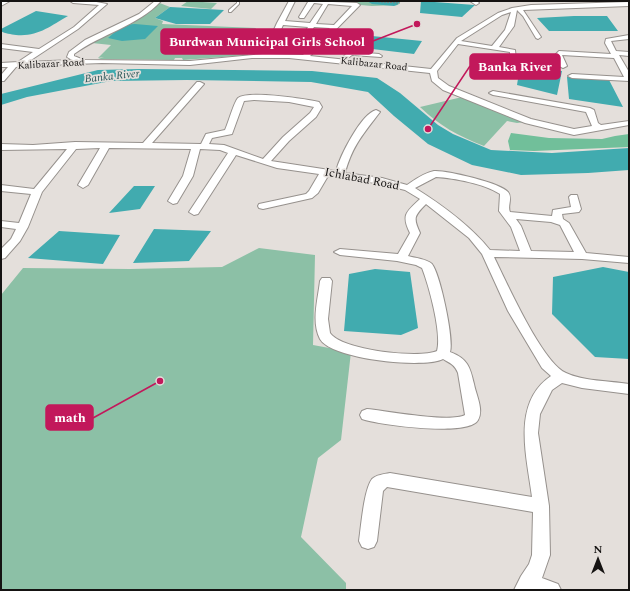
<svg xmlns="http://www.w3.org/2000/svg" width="630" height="591" viewBox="0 0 630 591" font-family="Spectral,serif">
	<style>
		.green { fill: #8cc0a6 }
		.forest { fill: #71bf9a }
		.water { fill: #41abaf }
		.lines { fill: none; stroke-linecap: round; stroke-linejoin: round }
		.river { fill: #41abaf; fill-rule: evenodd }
		.service-casing { stroke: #96918d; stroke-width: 2 }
		.minor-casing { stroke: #96918d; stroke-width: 2 }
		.trunk-casing { stroke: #96918d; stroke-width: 2 }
		.path { stroke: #837f7d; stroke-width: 1; stroke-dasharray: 2 1; stroke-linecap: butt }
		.service { fill: #fff; fill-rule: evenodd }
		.minor { fill: #fff; fill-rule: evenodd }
		.trunk { fill: #fff; fill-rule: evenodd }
		.labels { text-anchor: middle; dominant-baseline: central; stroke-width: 3.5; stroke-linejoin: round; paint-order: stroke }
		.far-street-label { font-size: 10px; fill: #151312; stroke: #e4dfdb }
		.far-water-label { font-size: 11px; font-style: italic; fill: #2b585a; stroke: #e4dfdb }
		.street-label { font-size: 12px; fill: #151312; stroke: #e4dfdb }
		.leader { fill: none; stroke: #c2185b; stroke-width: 1.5 }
		.callout-dot { fill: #c2185b; stroke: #e4dfdb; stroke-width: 1.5 }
		.callout { fill: #c2185b; stroke: #c2185b; stroke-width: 1.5 }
		.callout-label { font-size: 13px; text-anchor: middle; font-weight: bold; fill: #fff }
	</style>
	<rect width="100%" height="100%" fill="#e4dfdb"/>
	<path class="green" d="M188 1 217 3 211 9 181 6Z
		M315 1H401L398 5 372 6Z
		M157 2 170 7 155 18 163 21 162 24 256 28 251 41 248 55 183 60 182 58H175L174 60 98 59 104 57 98 58 111 45 92 43 128 22Z
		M458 98H469L525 122 517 123 507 121 484 146C458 136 440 126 420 107Z
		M259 248 315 255 313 345 351 352 341 440 318 458 301 537 346 583V590H1V295L23 268 130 269 222 267Z"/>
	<path class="forest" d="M511 133 549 138 602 139 615 136 629 134V147L534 151 510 150 508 141Z"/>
	<path class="water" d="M421 1 475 5 462 17 420 13Z
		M170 7 224 10 210 24H176L155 18Z
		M36 11 68 16C50 26 38 37 16 35 11 34 5 34 1 31V29Z
		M574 16H607L618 31H549L537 18Z
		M135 24 158 26 145 39 122 41 108 38 123 25Z
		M371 36H372L422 41 414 54 364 48Z
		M520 66 562 71 557 95 517 85Z
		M139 69 312 71 377 78 400 93 438 125 453 134 491 150 552 153 629 148V170L588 173 521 175 472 165 428 144 394 116 368 92 311 82 187 80 111 81 27 97 1 105V94L98 70Z
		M567 77 608 78 623 107 569 99Z
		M134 186H155L140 209 109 213Z
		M154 229 211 231 189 261 133 263Z
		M59 231 120 235 103 264 28 258Z
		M603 267 629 272V359L595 357 552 314 553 277Z
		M375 269 410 272 418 328 401 335 344 331 349 274Z"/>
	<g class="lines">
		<path class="river" d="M367 1H400L397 5 394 6 372 4Z"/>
		<defs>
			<path id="service" d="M237 1H239V4L231 12H229V10L237 3Z"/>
			<path id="minor" d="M70 1H91L107 4 78 29 28 62 72 60 67 57 69 52 85 40 139 14 155 1H161C138 26 101 34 74 54V56L84 60 190 61 263 54 277 23 289 1H295L285 21 310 23 323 4 314 3 304 18H300L299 17 308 2 307 1 357 3 360 5 310 56 431 69 457 38 498 13 512 8 531 5 629 2V6L523 10 541 37 538 39 536 38 523 16 517 10 514 26 499 47 515 50 517 69H511L510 67V52L458 44 437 71 438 78 449 86 531 119 574 129 592 126 586 112 493 95 489 93 493 91 590 108 594 110 598 123 601 125 629 121V125L574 135 525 123 443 90 432 81 430 73 289 58H252L190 65 102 63 21 66 16 67 4 81H1V75L8 67H1V63L18 62 33 52 1 48V44L39 49 74 27 99 5 73 3ZM328 4 352 6 334 25 316 24ZM511 12 505 30 492 46 461 41 502 15ZM283 25 308 27 303 35 306 37 308 36 314 27 330 28 303 55 270 54Z
				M470 1H477L479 3 476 5Z
				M366 35 369 37 355 52 379 54 382 56 381 57 352 55 348 58H344V56Z
				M629 35V39L611 41 616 51 629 52V56L619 55 629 72V81L572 78 568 76 572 74 624 77 614 58 562 55 567 66 563 68 559 66 555 55 559 51 611 54 605 43 606 39Z
				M197 82H200L204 84 152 143 201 144 206 134 225 130C228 124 234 102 238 98 248 90 306 99 319 102L322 107 316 117 289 141 271 161 336 171C340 156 361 114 376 110L380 112C364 133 352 146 345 173L382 178 407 185C416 179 424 173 434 171 446 170 501 183 508 192 513 198 507 206 510 212L552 216 553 210 571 207 569 197 571 195H577L581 209 579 212 562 214 563 219 569 223 586 253 629 257V263L582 259 494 257C506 281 542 363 566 373 583 381 610 381 629 384V394L582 388 562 383 552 390 540 414 538 433 549 506 550 555 542 578 558 584 561 590H514L521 576 529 564 532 555 533 512 387 487 383 491 377 541 374 547 368 549 362 547 359 541C361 527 364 489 372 479 376 475 384 474 390 473L532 497C527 457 511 403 551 376L542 368 508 311 482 254 469 238 426 204C414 216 413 218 420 233L408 256C415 258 427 259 432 264 440 274 454 339 450 352 468 359 470 367 474 384 476 395 484 410 478 420 469 437 379 425 362 419L360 415 362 411 367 409C387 411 450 423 465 415L458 373C455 365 450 363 443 359 423 369 331 359 320 339 311 322 318 299 320 281L322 278H330L332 281 328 319 330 333C341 350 419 359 437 351 442 333 429 286 422 268L416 265 397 261 340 255 334 252 340 249 398 254 410 233C401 215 406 212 420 199L405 190 381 184 328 176 318 193 312 198 263 209 259 208 258 206 259 204 306 194 309 191 319 174 277 168 236 155 198 214 194 215 189 212 228 153 220 150 200 149 193 176 177 203 173 204 168 201 183 176 191 149 109 148 88 185 83 188 78 185 100 148 76 149 42 192 28 227 20 241 5 258 1 259V249L11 239 16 229 1 227V221L19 223 31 194 1 191V185L34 189 67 149 1 150V144L33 145 75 142 143 143ZM254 100 289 102 314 107 310 113 283 137 263 159 224 145 209 144 212 138 232 134 244 101ZM436 177C454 178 485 184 500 194L499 211 511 227 520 251 490 250C470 225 442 205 415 188ZM516 219 551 222 560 225 574 252 531 251 521 226Z"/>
			<path id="trunk" d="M1 1H10L1 6Z"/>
		</defs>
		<use href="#service" class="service-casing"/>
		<use href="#minor" class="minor-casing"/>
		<use href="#trunk" class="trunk-casing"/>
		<path class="path" d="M363 1 400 3"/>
		<use href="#service" class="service"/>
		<use href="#minor" class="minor"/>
		<use href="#trunk" class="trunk"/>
	</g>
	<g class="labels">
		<g class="far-street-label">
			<text transform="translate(51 64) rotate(-3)">Kalibazar Road</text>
			<text transform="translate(374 64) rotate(6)">Kalibazar Road</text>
		</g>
		<g class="far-water-label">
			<text transform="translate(112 76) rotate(-6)">Banka River</text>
		</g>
		<g class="street-label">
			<text transform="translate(362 179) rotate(11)">Ichlabad Road</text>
		</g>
	</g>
	<path class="leader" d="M417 24L373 41M428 129L470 66M160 381L93 418"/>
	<g class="callout-dot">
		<circle cx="417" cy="24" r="4"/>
		<circle cx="428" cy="129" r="4"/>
		<circle cx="160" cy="381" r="4"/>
	</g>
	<g class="callout">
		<rect x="161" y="29" width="212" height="25" rx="4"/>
		<rect x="470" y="54" width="90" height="25" rx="4"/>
		<rect x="46" y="405" width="47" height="25" rx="4"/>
	</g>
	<g class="callout-label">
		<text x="267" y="46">Burdwan Municipal Girls School</text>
		<text x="515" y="71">Banka River</text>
		<text x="70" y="422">math</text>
	</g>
	<rect width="630" height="591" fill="none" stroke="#151312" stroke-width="4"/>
	<g transform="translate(598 559)" stroke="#e4dfdb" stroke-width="3" paint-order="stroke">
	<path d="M0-3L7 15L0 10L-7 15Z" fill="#151312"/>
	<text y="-6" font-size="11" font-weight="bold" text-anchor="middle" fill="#151312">N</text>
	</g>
</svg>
